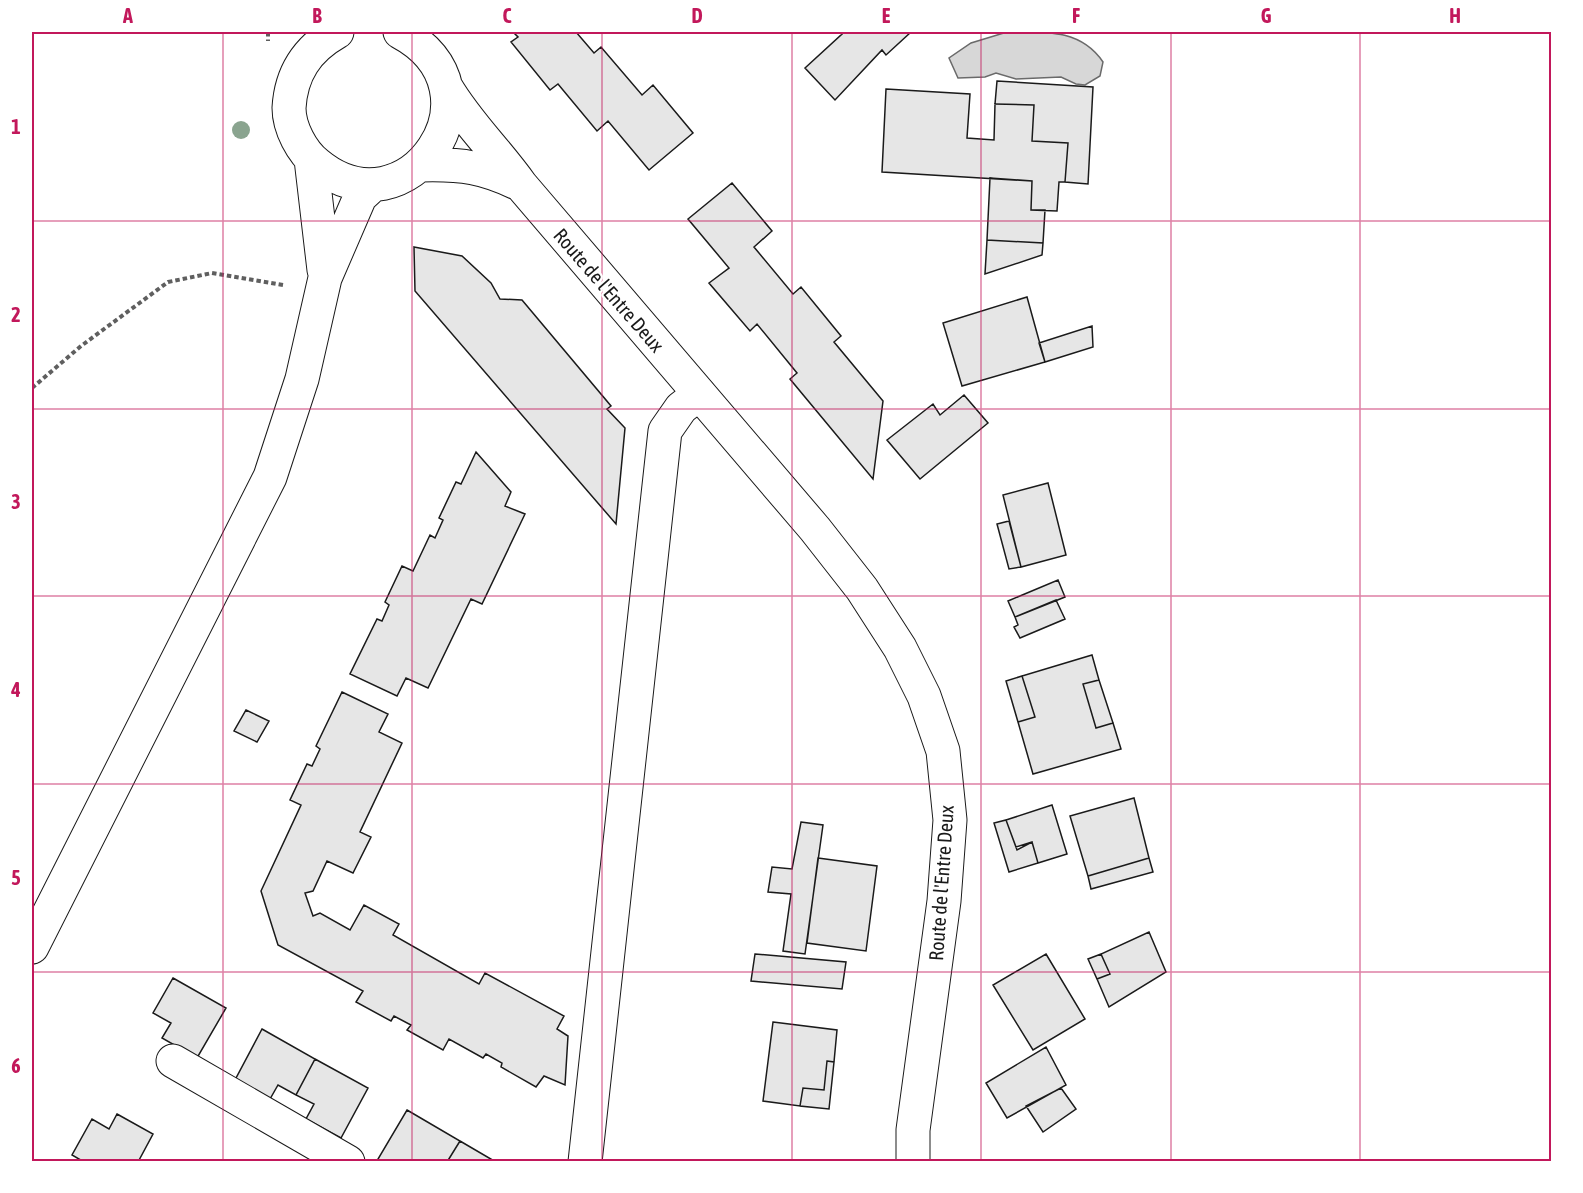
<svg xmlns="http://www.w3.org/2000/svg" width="1583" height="1193" viewBox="0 0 1583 1193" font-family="'Asap Condensed',sans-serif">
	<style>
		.water { fill: #d7d7d7; stroke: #6a6a6a; stroke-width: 1.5 }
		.building { fill: #e6e6e6; stroke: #1a1a1a; stroke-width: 1.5 }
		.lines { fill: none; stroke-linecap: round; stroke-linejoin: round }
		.minor-casing { stroke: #1a1a1a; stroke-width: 35 }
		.major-casing { stroke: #1a1a1a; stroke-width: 35 }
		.path { stroke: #5f5f5f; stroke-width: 4; stroke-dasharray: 4.5 3; stroke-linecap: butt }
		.minor { stroke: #fff; stroke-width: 33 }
		.major { stroke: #fff; stroke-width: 33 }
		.tree { fill: #8aa48f }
		.grid { fill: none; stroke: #c2185b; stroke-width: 1.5; stroke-opacity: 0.55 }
		.labels { text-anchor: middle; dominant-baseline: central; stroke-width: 4.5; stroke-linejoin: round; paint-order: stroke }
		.street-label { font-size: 20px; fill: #1a1a1a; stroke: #fff }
		.neatline { fill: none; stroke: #c2185b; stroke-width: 2 }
		.grid-label { font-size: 20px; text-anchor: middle; font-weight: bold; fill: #c2185b }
	</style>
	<rect width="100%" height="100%" fill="#fff"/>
	<path class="water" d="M1007 32C1043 32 1080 28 1103 62L1100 76 1085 85 1076 84 1061 77 1016 79 996 73 985 77 958 78 949 58 971 43Z"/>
	<path class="building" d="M513 32H576L594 53 601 47 642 95 653 85 693 133 649 170 608 121 597 131 558 84 550 90 511 42 518 37Z
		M839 32H911L886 55 882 50 835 100 805 68 842 34Z
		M997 81 1093 87 1088 184 1065 182 1068 143 1032 141 1034 105 995 104Z
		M886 89 970 94 967 138 994 140 995 104 1034 105 1032 141 1068 143 1065 182H1059L1057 211 1031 210 1032 181 882 172Z
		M990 178 1032 181 1031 210H1045L1043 243 987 240Z
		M732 183 772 231 754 247 793 294 801 287 841 336 834 342 883 401 873 479 790 379 797 373 757 324 750 331 709 283 729 268 688 219Z
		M987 240 1043 243 1042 255 985 274Z
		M414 247 462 256 491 283 500 299 522 300 611 406 607 409 625 428 616 524 415 291Z
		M1027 297 1045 362 962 386 943 323Z
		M1092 326 1093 347 1045 362 1039 343Z
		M964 395 988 423 920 479 887 440 933 404 940 415Z
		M476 452 511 492 505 506 525 514 482 604 471 599 428 688 406 678 397 696 350 674 377 619 382 621 389 605 385 602 402 566 413 571 430 535 435 538 443 520 439 518 456 482 461 484Z
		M1048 483 1066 555 1021 567 1003 495Z
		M1009 521 1021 567 1009 569 997 524Z
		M1058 580 1065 597 1015 617 1008 601Z
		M1056 600 1065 619 1020 638 1014 627 1018 625 1015 617Z
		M1092 655 1099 680 1083 684 1096 728 1113 723 1121 749 1033 774 1018 722 1035 717 1022 676Z
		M1022 676 1035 717 1018 722 1006 681Z
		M1099 680 1113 723 1096 728 1083 684Z
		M342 692 388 714 379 732 402 743 360 832 371 837 353 873 327 861 313 891 305 893 313 916 320 913 350 930 364 905 399 924 393 935 479 984 485 973 564 1016 557 1029 568 1036 565 1085 544 1076 536 1087 501 1067 502 1063 486 1054 483 1058 449 1039 443 1050 407 1030 411 1025 394 1016 391 1021 356 1002 363 991 278 945 261 891 301 805 290 800 307 764 312 766 320 749 316 746Z
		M246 710 269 721 257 742 234 731Z
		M1134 798 1149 858 1088 876 1070 816Z
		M1052 805 1067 854 1038 863 1032 842 1016 847 1006 820Z
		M1006 820 1017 850 1032 842 1038 863 1009 872 994 823Z
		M801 822 823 825 805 954 783 951 791 894 768 892 772 867 792 869Z
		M818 858 877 866 866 951 807 943Z
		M1149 858 1153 872 1091 889 1088 876Z
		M1149 932 1166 972 1109 1007 1097 979 1110 974 1101 954Z
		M755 954 846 962 842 989 751 981Z
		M1046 954 1085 1019 1033 1050 993 985Z
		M1101 954 1110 974 1097 979 1088 959Z
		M173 978 226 1008 197 1058 162 1038 171 1023 153 1013Z
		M773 1022 837 1030 834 1062 827 1061 824 1090 803 1088 800 1106 763 1101Z
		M262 1029 315 1059 296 1095 278 1085 270 1099 235 1080Z
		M1046 1047 1066 1085 1007 1118 986 1083Z
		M315 1059 368 1088 341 1138 306 1119 314 1104 296 1095Z
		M827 1061 834 1062 829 1109 800 1106 803 1088 824 1090Z
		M1061 1088 1076 1109 1043 1132 1026 1106Z
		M407 1110 460 1141 447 1162H382L378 1159Z
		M117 1114 153 1134 138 1162H84L72 1155 92 1119 109 1129Z
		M460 1141 496 1162H447Z"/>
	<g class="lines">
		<defs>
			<path id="minor" d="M173 1061 348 1162
				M585 1162 665 431 681 408 699 394"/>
			<path id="major" d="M337 32C307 49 291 73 289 108 289 128 302 152 317 164 407 239 510 91 400 32
				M446 87C467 123 497 151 521 185L815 529 862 589 900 648 924 696 943 751 950 820 944 901 913 1130V1162
				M311 159 324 270
				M422 165C462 164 484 167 521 185
				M32 947 270 477 302 379 325 278 360 197 373 185"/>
		</defs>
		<use href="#minor" class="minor-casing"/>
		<use href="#major" class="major-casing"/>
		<path class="path" d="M268 32V41
			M32 388 81 346 168 282 212 273 283 285"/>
		<use href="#minor" class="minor"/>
		<use href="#major" class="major"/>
	</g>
	<circle class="tree" cx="241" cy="130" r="9"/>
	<path class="grid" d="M223 32V1162M412 32V1162M602 32V1162M792 32V1162M981 32V1162M1171 32V1162M1360 32V1162M32 221H1552M32 409H1552M32 596H1552M32 784H1552M32 972H1552"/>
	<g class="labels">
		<g class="street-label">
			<text transform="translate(609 290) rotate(49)">Route de l'Entre Deux</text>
			<text transform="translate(941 883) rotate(-86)">Route de l'Entre Deux</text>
		</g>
	</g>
	<rect width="1583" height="1193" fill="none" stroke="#ffffff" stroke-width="66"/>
	<rect x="33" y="33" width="1517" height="1127" class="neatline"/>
	<g class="grid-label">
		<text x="128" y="23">A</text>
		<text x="317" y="23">B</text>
		<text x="507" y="23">C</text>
		<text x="697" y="23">D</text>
		<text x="886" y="23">E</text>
		<text x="1076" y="23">F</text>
		<text x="1266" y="23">G</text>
		<text x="1455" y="23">H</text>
		<text x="16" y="134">1</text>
		<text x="16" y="322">2</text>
		<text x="16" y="509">3</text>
		<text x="16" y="697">4</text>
		<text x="16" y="885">5</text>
		<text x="16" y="1073">6</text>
	</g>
</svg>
